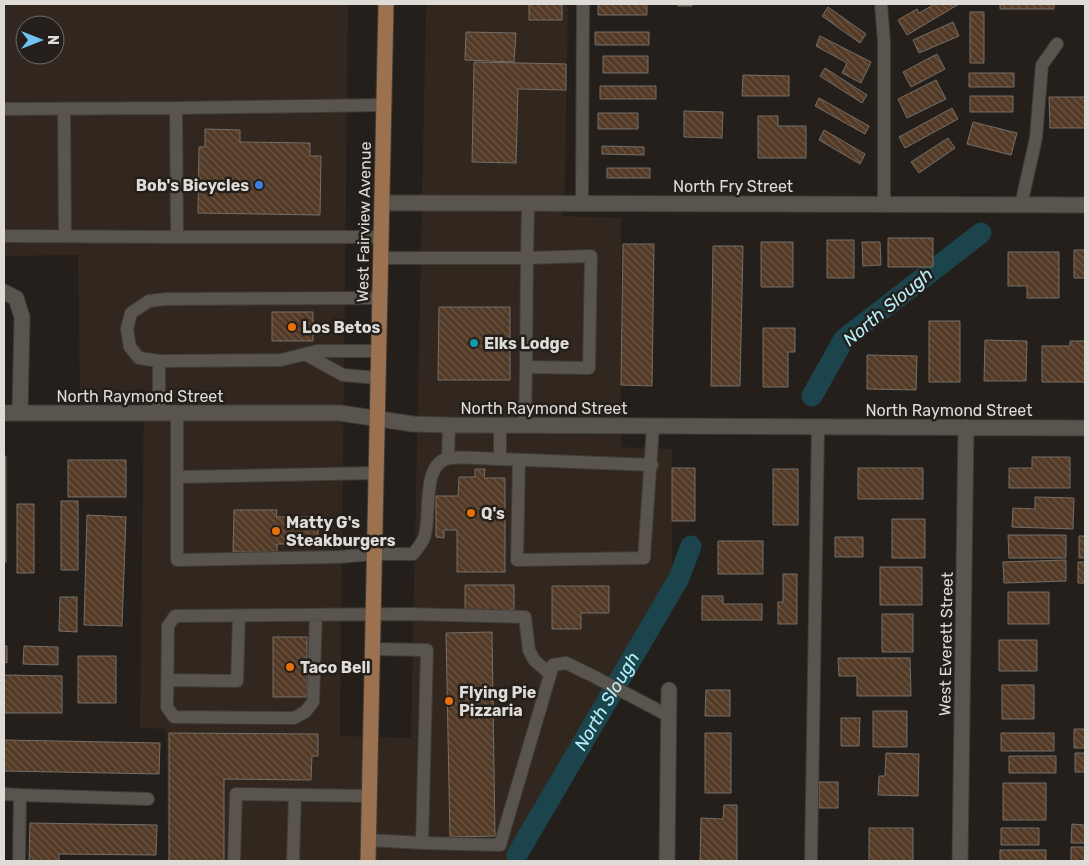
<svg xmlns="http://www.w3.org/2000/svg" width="1089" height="865" viewBox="0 0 1089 865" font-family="Rubik,sans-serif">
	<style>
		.built { fill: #31271e; fill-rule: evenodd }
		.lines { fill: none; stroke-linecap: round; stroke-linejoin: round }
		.canal { stroke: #1c444c; stroke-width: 21 }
		.building { fill: url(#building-back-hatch); stroke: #756e68 }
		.lane-casing { stroke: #3f3c38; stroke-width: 14 }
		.street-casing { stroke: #3f3c38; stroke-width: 17 }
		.primary-casing { stroke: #3f3c38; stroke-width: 17 }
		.lane { stroke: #5a544e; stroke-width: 12 }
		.street { stroke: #5a544e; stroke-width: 15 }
		.primary { stroke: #9b714f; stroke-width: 15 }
		.shop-dot { fill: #3f7fe0; stroke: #241f1a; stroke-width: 2 }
		.food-dot { fill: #e8710a; stroke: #241f1a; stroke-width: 2 }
		.culture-dot { fill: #0f9aa8; stroke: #241f1a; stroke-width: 2 }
		.labels { text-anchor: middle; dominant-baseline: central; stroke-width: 5; stroke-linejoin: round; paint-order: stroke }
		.poi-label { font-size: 16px; font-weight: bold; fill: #dfdcd8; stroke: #241f1a; text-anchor: start }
		.street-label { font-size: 16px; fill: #dfdcd8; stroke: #241f1a }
		.water-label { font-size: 18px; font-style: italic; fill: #b5f0fb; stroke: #241f1a }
	</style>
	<defs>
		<pattern id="building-back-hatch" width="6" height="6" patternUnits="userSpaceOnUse" patternTransform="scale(1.25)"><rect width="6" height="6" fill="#533a26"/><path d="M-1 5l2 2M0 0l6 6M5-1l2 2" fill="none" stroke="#6b5645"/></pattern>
	</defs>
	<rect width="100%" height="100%" fill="#241f1a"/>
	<path class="built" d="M4 4H348L340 736 411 738 426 4H568L565 186 563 216 621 218V447L672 449V582L515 855 514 861H168L166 729 140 728 144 388 80 403 78 255 4 256ZM25 25H55V55H25Z"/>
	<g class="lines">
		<g class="canal">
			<path d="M812 396 844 339 981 233"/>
			<path id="s1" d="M517 855 679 578 691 546"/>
		</g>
	</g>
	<path class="building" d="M529 4H562V20H529Z
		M598 4H647V15H598Z
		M678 4H692V6H678Z
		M935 4H959L907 35 898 20 917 9 919 13Z
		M1000 4H1054V9H1000Z
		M828 7 866 34 860 43 822 16Z
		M970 12H984V63H970Z
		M953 22 959 36 919 53 913 40Z
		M466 32 516 33 514 62 465 60Z
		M595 32H649V45H595Z
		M820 36 871 62 861 83 842 73 847 63 816 46Z
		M937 54 945 69 911 87 903 72Z
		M603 56H648V73H603Z
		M474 62 566 64V90L518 89 516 163 472 162Z
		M825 68 867 95 862 103 820 76Z
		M969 73H1014V87H969Z
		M743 75 789 76V96H742Z
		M936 80 946 99 907 118 898 99Z
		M600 86H656V99H600Z
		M970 96H1013V112H970Z
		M1049 97H1085V128H1050Z
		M819 98 869 126 865 134 815 106Z
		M952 108 958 119 905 148 899 137Z
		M684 111 723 112 722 138 684 137Z
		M598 113H638V129H598Z
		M758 116H778V126H806V158H758Z
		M973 122 1017 133 1011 155 967 144Z
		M205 129 240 130V142L310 143V156H321L320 215 198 213 199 147H205Z
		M824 130 865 154 860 164 819 140Z
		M948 138 955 148 919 173 911 162Z
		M602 146 644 147V155L602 154Z
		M607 168H650V178H607Z
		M888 238H933V267H888Z
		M827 240H854V278H827Z
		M761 242H793V287H761Z
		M862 242H880L881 265 863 266Z
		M623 244H654L652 386 621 385Z
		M713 246H743L740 386H711Z
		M1074 250H1085V278H1074Z
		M1008 252H1059V298H1027V286H1008Z
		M439 307H510V380H438Z
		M272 312H313V341H272Z
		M929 321H960V382H929Z
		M763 328H795V352H788V387H763Z
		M985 340 1027 341 1026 381H984Z
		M1070 341H1085V382H1042V346H1070Z
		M867 355 917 356 916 390 867 389Z
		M4 456H6V562H4Z
		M1032 457H1070V488H1009V468H1032Z
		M68 460H126V497H68Z
		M672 468H695V521H672Z
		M858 468H923V499H858Z
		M475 469H485L484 478H505V572H457V530H444V538L436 537V496H458L459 477H475Z
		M773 469H798V525H773Z
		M1035 497 1074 498 1073 529 1012 527 1013 508 1035 509Z
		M61 501H78V570H61Z
		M17 504H34V573H17Z
		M234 510H277L276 517H318V544H277V552H233Z
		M87 515 126 517 122 626 84 625Z
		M892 519H925V558H892Z
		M1008 535H1066V558H1009Z
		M1079 536H1085V558H1079Z
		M835 537H863V557H835Z
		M718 541H763V574H718Z
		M1066 560V581L1004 583 1003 562Z
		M1078 562H1085V583H1078Z
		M880 567H922V605H880Z
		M783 574H797V624H778V602H783Z
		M465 585H514V610H465Z
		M552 586H609V613H581V629H552Z
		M1008 592H1049V624H1008Z
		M702 596H723V604H762V620H702Z
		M60 597H77V632L59 631Z
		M882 614H913V652H882Z
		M492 632 495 836 450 837 446 633Z
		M273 637H307V697H273Z
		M999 640H1037V671H999Z
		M4 646H7V663L4 662Z
		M24 646 58 647V665L23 664Z
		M78 656H116V703H78Z
		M838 658H910L911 696H857V676H839Z
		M4 675 62 676V713H4Z
		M1002 685H1034V719H1002Z
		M706 690H730V716H705Z
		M873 711H907V747H873Z
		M841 718H860L859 746H841Z
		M1074 729H1085V748H1074Z
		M169 733 318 734V756H312L311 780 224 779V861H169Z
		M705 733H731V793H705Z
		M1001 733H1054V751H1001Z
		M4 740 160 743 159 774 4 771Z
		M886 753 919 754 918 796 878 795 879 776H885Z
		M1075 753H1085V772H1075Z
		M1009 756H1056V773H1009Z
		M819 782H838V808H819Z
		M1003 783H1046V820H1003Z
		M724 805H737V861H700L701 818 723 819Z
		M30 823 157 825 156 855 59 854V861H29Z
		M1072 824 1085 825V843H1071Z
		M869 828H913V861H869Z
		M1001 828H1039V845H1001Z
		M1071 847H1085V861H1071Z
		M1000 850H1046V861H1000Z"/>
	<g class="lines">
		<defs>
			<path id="lane" d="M881 4 884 41V204
				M4 109 176 108
				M64 109 65 236
				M582 203 583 4
				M1021 205 1036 138 1042 65 1057 44
				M4 236 177 237
				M381 237H177L176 108 384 105
				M381 258H527L528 203
				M305 354 317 351H378
				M159 361V413
				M378 378 343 375 305 354 281 360 159 361 139 358 130 347 127 329 131 313 149 301 166 299 380 298
				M177 413V477
				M525 425 526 367 589 368 591 256 527 258 526 367
				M448 458 449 425
				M500 459 652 465
				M519 460 517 560 644 558 653 426
				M376 473 177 477V560L339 557 374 554H413C417 549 422 543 424 538 432 518 420 462 450 458 465 456 485 459 500 459V425
				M316 615 313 702 305 712 294 718 174 717 167 707 168 626 175 616 408 614 525 617 529 650 534 660 550 674
				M373 649 427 650 422 843 500 845 553 665 566 663 593 676 669 716
				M167 680 237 681 239 616
				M4 794 20 795
				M368 840 422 843
				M19 861 20 795 148 799
				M234 861 236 794 369 796
				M293 861 295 795
				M811 861 818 426"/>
			<path id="street" d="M382 203 1085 205
				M4 292 16 298 22 317 20 413
				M4 413H340L413 424 449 425 1085 428
				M667 861 669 690
				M960 861 966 427"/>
			<path id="primary" d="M368 861 386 4"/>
		</defs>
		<use href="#lane" class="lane-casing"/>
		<use href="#street" class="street-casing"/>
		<use href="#primary" class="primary-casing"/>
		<use href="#lane" class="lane"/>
		<use href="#street" class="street"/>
		<use href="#primary" class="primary"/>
	</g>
	<circle class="shop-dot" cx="259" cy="185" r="5"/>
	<g class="food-dot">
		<circle cx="292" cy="327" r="5"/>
		<circle cx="471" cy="513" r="5"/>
		<circle cx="276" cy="531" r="5"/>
		<circle cx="290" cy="667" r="5"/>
		<circle cx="449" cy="701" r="5"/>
	</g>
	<circle class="culture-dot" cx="474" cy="343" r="5"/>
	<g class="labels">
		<g class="poi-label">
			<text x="249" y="185" text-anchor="end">Bob's Bicycles</text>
			<text x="302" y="327">Los Betos</text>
			<text x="484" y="343">Elks Lodge</text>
			<text x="481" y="513">Q's</text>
			<text x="286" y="522">Matty G's<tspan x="286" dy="18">Steakburgers</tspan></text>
			<text x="300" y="667">Taco Bell</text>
			<text x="459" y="692">Flying Pie<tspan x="459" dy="18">Pizzaria</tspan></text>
		</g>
		<g class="street-label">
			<text x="733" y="186">North Fry Street</text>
			<text transform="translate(364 222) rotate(-89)">West Fairview Avenue</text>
			<text x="140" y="396">North Raymond Street</text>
			<text x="544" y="408">North Raymond Street</text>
			<text x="949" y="410">North Raymond Street</text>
			<text transform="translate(946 644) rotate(-89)">West Everett Street</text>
		</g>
		<g class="water-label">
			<text transform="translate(888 307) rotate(-40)">North Slough</text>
			<text stroke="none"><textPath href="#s1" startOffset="178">North Slough</textPath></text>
		</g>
	</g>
	<rect width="1089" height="865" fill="none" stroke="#dfdcd8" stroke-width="10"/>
	<g transform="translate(40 40) rotate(90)"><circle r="24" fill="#241f1a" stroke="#6f6b66"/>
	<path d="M0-4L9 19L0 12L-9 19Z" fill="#72c1f5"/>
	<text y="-8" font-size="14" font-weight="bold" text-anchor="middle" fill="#dfdcd8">N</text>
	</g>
</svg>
